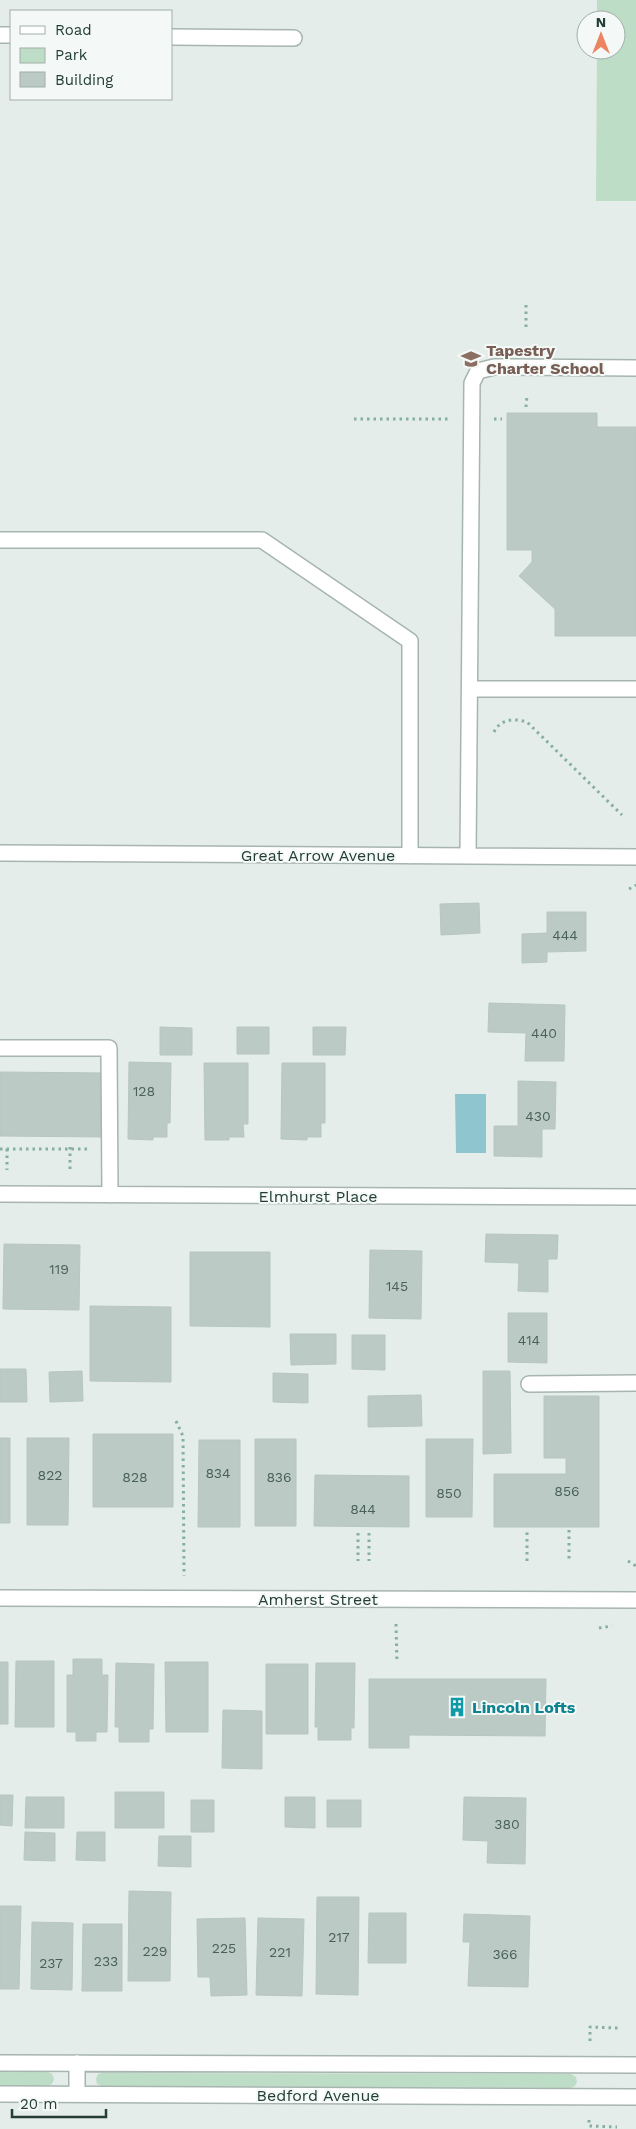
<svg xmlns="http://www.w3.org/2000/svg" width="636" height="2129" viewBox="0 0 636 2129" font-family="'Work Sans',sans-serif">
	<style>
		.green { fill: #beddc6 }
		.water { fill: #8ec5cf }
		.building { fill: #bccac5; stroke: #b6c6c0 }
		.lines { fill: none; stroke-linecap: round; stroke-linejoin: round }
		.minor-casing { stroke: #a7b5b0; stroke-width: 18 }
		.path { stroke: #85afa2; stroke-width: 3; stroke-dasharray: 2.5 4; stroke-linecap: butt }
		.minor { stroke: #fff; stroke-width: 15 }
		.labels { text-anchor: middle; dominant-baseline: central; stroke-width: 4; stroke-linejoin: round; paint-order: stroke }
		.number-label { font-size: 14px; fill: #4a615a }
		.education-label { font-size: 16px; font-weight: bold; fill: #785e54; stroke: #f4f9f7; text-anchor: start }
		.street-label { font-size: 16px; fill: #243e37; stroke: #f4f9f7 }
		.culture-label { font-size: 16px; font-weight: bold; fill: #0d838f; stroke: #f4f9f7; text-anchor: start }
	</style>
	<rect width="100%" height="100%" fill="#e4ede9"/>
	<path class="green" d="M597 0H636V201H596L597 50H616V20H597Z
		M0 2072H48L52 2074 54 2079 52 2084 48 2086H0Z
		M102 2073 571 2074 576 2077 577 2082 575 2086 571 2088 102 2086 97 2084 96 2079 98 2074Z"/>
	<path class="water" d="M455 1094H486V1153H456Z"/>
	<path class="building" d="M507 413H597V427H636V636H555V609L519 576 532 562V550H507Z
		M479 903 480 933 441 935 440 904Z
		M547 912H586V951L547 952V962L522 963V934L547 933Z
		M489 1003 565 1005 564 1061H525L526 1033 488 1032Z
		M160 1027 192 1028V1055H160Z
		M237 1027H269V1054H237Z
		M313 1027H346L345 1055H313Z
		M129 1062 171 1063 170 1123H167V1137H153V1140L128 1139Z
		M204 1063H248V1124H243L244 1137H229V1140H205Z
		M282 1063H325V1123H321V1137H307V1140L281 1139Z
		M0 1072 106 1073 105 1137 0 1136Z
		M518 1081 556 1082 555 1129H542V1157L494 1156V1126H518Z
		M486 1234 558 1235 557 1259H548V1292L518 1291 519 1263 485 1262Z
		M4 1244 80 1245 79 1310 3 1309Z
		M370 1250 422 1251 421 1319 369 1318Z
		M190 1252H270V1327L190 1326Z
		M90 1306 171 1307V1382L90 1381Z
		M508 1313H547V1363L508 1362Z
		M290 1334H336V1364L291 1365Z
		M352 1335H385V1370L352 1369Z
		M0 1369H26L27 1402H0Z
		M82 1371 83 1401 50 1402 49 1372Z
		M483 1371H510L511 1453 483 1454Z
		M273 1373 308 1374V1403L273 1402Z
		M421 1395 422 1426 368 1427V1396Z
		M544 1396H599V1527H494V1474H566V1458H544Z
		M93 1434H173V1507H93Z
		M0 1438H10V1523H0Z
		M27 1438H69L68 1525H27Z
		M255 1439H296V1526H255Z
		M426 1439H473L472 1517H426Z
		M199 1440H240V1527H198Z
		M315 1475 409 1476V1527L314 1526Z
		M73 1659H102V1675H108L107 1732H96V1741H76V1732H67V1675H73Z
		M16 1661H54V1727H15Z
		M0 1662H8V1724H0Z
		M165 1662H208V1732H166Z
		M116 1663 154 1664 153 1729H149V1742H119V1727H115Z
		M316 1663H355L354 1728H351V1740H318V1727H315Z
		M266 1664H308V1734H266Z
		M369 1679H546L545 1736 409 1735V1748H369Z
		M223 1710 262 1711V1769L222 1768Z
		M115 1792H164V1828H115Z
		M0 1795H13L12 1826 0 1825Z
		M26 1797H64V1828H25Z
		M285 1797H315V1828L285 1827Z
		M464 1797 526 1798 525 1864 487 1863 488 1841 463 1840Z
		M191 1800H214V1832H191Z
		M327 1800H361V1827H327Z
		M25 1832 55 1833V1861L24 1860Z
		M77 1832H105V1861L76 1860Z
		M159 1836H191V1867L158 1866Z
		M129 1891 171 1892 170 1981H128Z
		M317 1897H359L358 1995 316 1994Z
		M0 1906H21L19 1989H0Z
		M369 1913H406V1963H368Z
		M464 1914 530 1916 528 1987 468 1986 470 1942H463Z
		M245 1918 247 1995 211 1996 210 1977H198L197 1919Z
		M258 1918 304 1919 302 1996 256 1995Z
		M32 1922 73 1923 72 1990 31 1989Z
		M83 1924H122V1991H82Z"/>
	<g class="lines">
		<defs>
			<path id="minor" d="M0 35H11
				M171 37 294 38
				M0 540H262L410 641V856
				M470 689H636
				M0 853 636 857
				M468 856 472 383 478 371 494 367 636 368
				M0 1048H109L110 1195
				M0 1194 636 1197
				M529 1384 636 1383
				M0 1598 636 1600
				M0 2063 636 2065
				M77 2063V2094
				M0 2094 636 2097"/>
		</defs>
		<use href="#minor" class="minor-casing"/>
		<path class="path" d="M526 305V327
			M526 407 527 395
			M354 419H449
			M494 419H502
			M494 732C500 719 514 718 527 722L622 815
			M629 889 636 885
			M70 1147V1170
			M0 1149H87
			M7 1149V1170
			M176 1421 183 1436 184 1576
			M569 1530V1561
			M358 1533V1561
			M369 1533V1561
			M527 1561V1530
			M628 1561 636 1566
			M396 1624 397 1663
			M599 1628 612 1626
			M590 2041V2027L618 2028
			M589 2120V2126L617 2127"/>
		<use href="#minor" class="minor"/>
	</g>
	<defs>
		<symbol id="school-bare" viewBox="-9 -9 18 18"><path d="M0-5L7-2L0 1L-7-2ZM-4 1L0 2.5L4 1V4Q0 6-4 4Z" fill="#8d6e63" stroke="#f4f9f7" stroke-width="2.5" paint-order="stroke"/></symbol>
		<symbol id="building-bare" viewBox="-9 -9 18 18"><path d="M-4-6H4V6H1V3H-1V6H-4ZM-2.5-4.3h1.7v1.8h-1.7ZM.8-4.3h1.7v1.8H.8ZM-2.5-1h1.7V.8h-1.7ZM.8-1h1.7V.8H.8Z" fill="#0f9aa8" stroke="#f4f9f7" stroke-width="2.5" paint-order="stroke"/></symbol>
	</defs>
	<g fill-rule="evenodd">
		<use href="#school-bare" x="457" y="345" width="28" height="28"/>
		<use href="#building-bare" x="443" y="1693" width="28" height="28"/>
	</g>
	<g class="labels">
		<g class="number-label">
			<text x="565" y="935">444</text>
			<text x="544" y="1033">440</text>
			<text x="144" y="1091">128</text>
			<text x="538" y="1116">430</text>
			<text x="59" y="1269">119</text>
			<text x="397" y="1286">145</text>
			<text x="529" y="1340">414</text>
			<text x="218" y="1473">834</text>
			<text x="50" y="1475">822</text>
			<text x="135" y="1477">828</text>
			<text x="279" y="1477">836</text>
			<text x="567" y="1491">856</text>
			<text x="449" y="1493">850</text>
			<text x="363" y="1509">844</text>
			<text x="507" y="1824">380</text>
			<text x="339" y="1937">217</text>
			<text x="224" y="1948">225</text>
			<text x="155" y="1951">229</text>
			<text x="280" y="1952">221</text>
			<text x="505" y="1954">366</text>
			<text x="106" y="1961">233</text>
			<text x="51" y="1963">237</text>
		</g>
		<g class="education-label">
			<text x="486" y="350">Tapestry<tspan x="486" dy="18">Charter School</tspan></text>
		</g>
		<g class="street-label">
			<text x="318" y="855">Great Arrow Avenue</text>
			<text x="318" y="1196">Elmhurst Place</text>
			<text x="318" y="1599">Amherst Street</text>
			<text x="318" y="2095">Bedford Avenue</text>
		</g>
		<g class="culture-label">
			<text x="472" y="1707">Lincoln Lofts</text>
		</g>
	</g>
	<rect x="10" y="10" width="162" height="90" fill="#f4f9f7" stroke="#a1aeaa"/>
	<rect x="20" y="26" width="25" height="8" fill="#ffffff" stroke="#a1aeaa"/>
	<text x="55" y="35" font-size="15" fill="#243e37">Road</text>
	<rect x="20" y="48" width="25" height="15" fill="#beddc6" stroke="#a1aeaa"/>
	<text x="55" y="60" font-size="15" fill="#243e37">Park</text>
	<rect x="20" y="72" width="25" height="15" fill="#bccac5" stroke="#a1aeaa"/>
	<text x="55" y="85" font-size="15" fill="#243e37">Building</text>
	<g transform="translate(601 35)"><circle r="24" fill="#f4f9f7" stroke="#a1aeaa"/>
	<path d="M0-4L9 19L0 12L-9 19Z" fill="#ec8462"/>
	<text y="-8" font-size="14" font-weight="bold" text-anchor="middle" fill="#243e37">N</text>
	</g>
	<path d="M12 2109v8h94v-8" fill="none" stroke="#243e37" stroke-width="2.5"/>
	<text x="20" y="2109" font-size="15" fill="#243e37" stroke="#f4f9f7" stroke-width="4" paint-order="stroke">20 m</text>
</svg>
